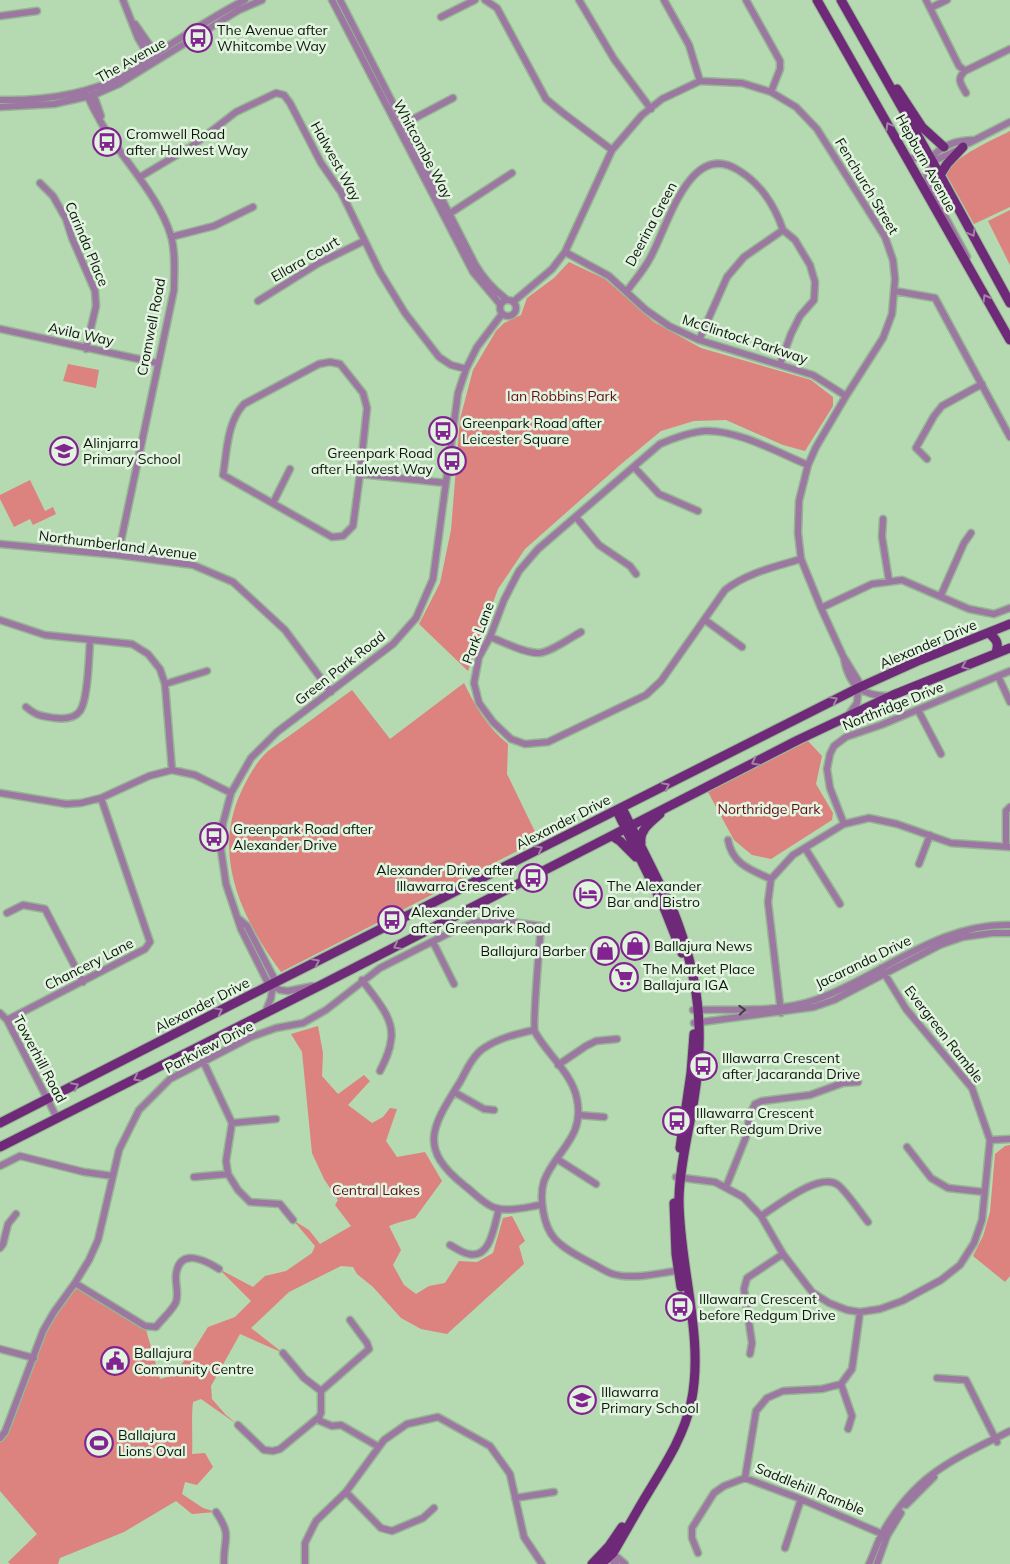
<svg xmlns="http://www.w3.org/2000/svg" width="1010" height="1564" viewBox="0 0 1010 1564" font-family="Mulish,sans-serif">
	<style>
		.green { fill: #dc827f }
		.lines { fill: none; stroke-linecap: round; stroke-linejoin: round }
		.minor-casing { stroke: #96b693; stroke-width: 9 }
		.major-casing { stroke: #96b693; stroke-width: 11 }
		.minor { stroke: #9c77a1; stroke-width: 6 }
		.major { stroke: #6e2978; stroke-width: 9 }
		.oneway { stroke: #a284a7 }
		.oneway2 { stroke: #443d46 }
		.labels { text-anchor: middle; dominant-baseline: central; stroke-width: 5; stroke-linejoin: round; paint-order: stroke }
		.poi-label { font-size: 14px; fill: #0a1709; stroke: #e2f4e0; text-anchor: start }
		.street-label { font-size: 14px; fill: #0a1709; stroke: #e2f4e0 }
		.park-label { font-size: 14px; fill: #640d16; stroke: #e2f4e0 }
	</style>
	<rect width="100%" height="100%" fill="#b5d9b1"/>
	<path class="green" d="M1010 131V207L974 224 946 174C956 155 991 141 1010 131Z
		M1010 210V265L988 221Z
		M569 262 605 279 654 322 701 348 811 380 833 397V406L805 451 783 445 726 420 694 421 661 431 620 465 525 549 498 589 468 671 419 624 440 583 451 530 460 419 473 370 496 331 504 323 521 315 527 298 554 278Z
		M68 364 99 370 96 388 63 381Z
		M30 480 45 511 53 507 56 514 33 525 30 519 14 527 0 499V495Z
		M464 683C475 706 488 728 508 744L507 774 539 840 281 972C243 920 211 857 241 792 248 777 256 762 268 751 277 744 287 738 296 731 315 717 333 704 352 690L390 739Z
		M808 741 822 756 816 784 833 813 832 820 771 859 752 855 734 840 708 792Z
		M318 1026 323 1053 322 1076 338 1094 364 1075 370 1081 348 1105 372 1123 383 1117 390 1108 397 1109 386 1141 397 1157 425 1152 442 1181 415 1218 397 1223 389 1226 401 1250 393 1265 404 1285 416 1294 429 1286 445 1283 459 1261 477 1262 493 1253 503 1218 512 1216 525 1241 519 1246 524 1264 447 1334 421 1329 401 1318 373 1287 357 1274 353 1267 341 1266 289 1292 251 1328 283 1353 240 1334 211 1386 212 1399 225 1414 238 1425 201 1399 193 1402C191 1420 193 1437 192 1454L205 1453 213 1467 197 1485 185 1482 182 1494 203 1508 216 1512 192 1514 176 1501 124 1532 60 1558 58 1564H10L8 1562 37 1534 0 1491V1438L43 1331 75 1283 145 1326 160 1379 171 1376 193 1351 208 1327 235 1317 251 1301 219 1269 253 1287 265 1276 286 1271 312 1253 315 1246 293 1220 309 1230 320 1244 351 1226 335 1205 338 1200 324 1179 312 1153 302 1052 291 1034Z
		M1010 1145V1276L1005 1282 973 1256 983 1236 990 1212 995 1154 1005 1146Z"/>
	<g class="lines">
		<defs>
			<path id="minor" d="M123 0 138 38 151 60
				M332 0 473 272 500 304
				M340 0 475 264C483 278 493 289 506 299
				M485 0 497 8 546 99 563 113 612 150
				M579 0 614 59 651 109
				M664 0 689 45 700 81
				M746 0 780 61V69L771 92
				M926 0 959 66 965 71
				M930 8 947 0
				M0 16 37 11
				M441 17 475 0
				M135 24 158 57
				M85 91C94 111 109 137 122 154 140 179 162 206 171 236 176 253 174 273 174 290L118 555
				M93 93 101 116
				M966 93C961 84 956 79 965 71L1010 49
				M0 100C44 101 86 95 126 75 135 70 142 63 151 57 181 38 213 16 245 0
				M0 107 54 104 94 95 119 84 239 10 262 0
				M398 127 453 98
				M969 143 1010 122
				M908 158 938 159 958 150
				M140 177 192 146 236 112 276 93 284 95 290 103 321 163 341 192 380 272 405 313 439 357 451 365 466 369
				M40 183 53 196 66 219 72 238 95 291 96 306 86 349
				M446 216 512 173
				M171 237 214 226 253 207
				M565 252 609 276 646 310 669 326 699 340 813 375 846 396
				M967 257 929 187C918 157 945 141 972 140
				M627 291C634 281 643 271 649 260 667 230 688 139 738 170 760 183 775 206 783 230
				M895 291 935 298 1010 437
				M500 308a8 8 0 1 1 16 0a8 8 0 1 1-16 0Z
				M258 301 319 263 364 241
				M513 302 552 269 565 252 612 150 642 115 662 99 700 81 742 83 771 92 796 107 817 129 885 237 893 260 895 279 892 314 883 338 846 396 816 447 808 465 799 501 798 533 801 559 821 608 843 656 859 682 857 703 849 714
				M0 329 157 363
				M699 340 727 277 744 257 783 230
				M780 364 791 334 800 316 814 300 815 282 810 265 795 240 783 230
				M927 459 916 448 934 416 942 406 982 384
				M634 467 659 494 698 511
				M360 474 353 526 343 536 332 537 223 475C227 451 227 422 244 404L319 364 330 362 340 364 363 393 367 408 360 474 446 483
				M273 503 290 469
				M576 517 599 545 630 566 636 574
				M883 519 882 537 889 581
				M0 544 118 555 193 565 233 582 285 630 331 692
				M801 559C774 567 747 573 725 590L661 681 646 695 548 742 525 744 511 739 493 722 479 703 474 683 479 657 490 637 504 600 519 571 538 549 660 444C674 438 689 432 705 431 736 429 779 453 808 465
				M941 595 964 543 971 533
				M821 608 872 584 902 580 969 609 994 614 1010 608
				M0 620 45 635 132 644 148 654 160 669 165 684 172 770
				M705 620 742 647
				M490 637C504 642 523 653 539 653 551 652 570 638 581 632
				M844 659C849 686 862 696 889 696
				M998 676 1010 702
				M165 684 207 671
				M26 707C37 716 41 716 55 718 63 719 74 719 80 711 88 700 89 656 90 641
				M918 710 941 754
				M0 793 66 804 81 803 101 798 149 776 172 770 195 775 231 793
				M844 824 830 788 827 769 830 754 834 746 846 737 881 725 1010 671
				M728 840C732 864 751 870 771 879
				M1006 846V811L1010 807
				M805 848 840 904
				M919 864 930 835
				M7 913 23 905 45 909 83 982
				M239 919 247 926 274 978 271 998 265 1013
				M433 942 454 984
				M362 980C374 997 395 1018 391 1040 390 1051 385 1061 380 1071
				M313 986 288 991 280 990 267 981 241 929 226 884 221 850 223 823 231 793 251 758 277 732 393 644 416 618 433 579 458 393 466 369 477 347 502 314
				M693 1010C733 1009 777 1013 815 1000 881 977 936 923 1010 925
				M0 1013 7 1020 57 1118
				M781 1013 768 902 771 879 793 855 844 824 869 818 897 824 951 843 1010 847
				M7 1020 145 949 150 942 101 798
				M694 1023 814 1007 834 1000 940 945 963 937 992 933H1010
				M534 1030C516 1034 499 1038 484 1048 473 1055 466 1071 460 1082 432 1127 417 1148 465 1186 473 1192 480 1200 489 1205 503 1214 526 1207 541 1205
				M203 1061 232 1123 226 1161 228 1174 238 1190 250 1202 280 1204 293 1220
				M558 1065 586 1046 596 1041 617 1039
				M454 1092 484 1109 494 1110
				M578 1115 604 1117
				M232 1123 276 1119
				M990 1140 1010 1139
				M907 1147 931 1178 948 1188 984 1192
				M557 1159 596 1184
				M0 1166 20 1156 84 1172 113 1176
				M194 1177 228 1174
				M676 1177 715 1182 743 1197 761 1216 783 1254 812 1292 829 1303 847 1310 860 1312 880 1309 902 1301 941 1280 960 1265 974 1243 982 1220 990 1140 972 1088 906 1009 881 968
				M726 1187 746 1137 750 1114 755 1104 762 1101 810 1095 843 1083 858 1082
				M761 1216C777 1206 820 1171 838 1185 846 1191 861 1213 868 1222
				M450 1245C456 1248 462 1253 469 1254 491 1259 494 1225 499 1209
				M0 1248 3 1244 8 1224 16 1214
				M75 1283 145 1326 156 1327C162 1319 172 1311 176 1302 179 1293 175 1283 176 1275 179 1247 205 1260 219 1269
				M860 1312 852 1369 841 1384 822 1389 783 1391 767 1398 756 1411 745 1478 801 1499 887 1536
				M0 1349 34 1358
				M283 1353 304 1378 321 1391
				M750 1354 752 1343 744 1289 747 1278 783 1254
				M937 1378 966 1380 997 1442
				M841 1384 852 1416 848 1429
				M319 1417 321 1413V1391L369 1349 367 1343 350 1320
				M238 1425 264 1450 273 1451 280 1449 319 1417 320 1421 332 1426 341 1425 379 1447
				M0 1438 5 1432 43 1331 54 1312 75 1283 89 1260 98 1240 119 1150 139 1110 170 1079 251 1037 276 1028 303 1023 326 1010 380 968 457 929 476 922 496 920 541 926C540 940 532 1025 535 1032 547 1054 572 1073 577 1099 585 1138 556 1150 544 1181 539 1197 543 1226 555 1239 565 1250 580 1257 593 1264 599 1267 606 1272 613 1274 632 1280 662 1273 681 1270
				M346 1492 381 1528 392 1531 423 1518 434 1508
				M515 1498 554 1492
				M906 1505 934 1477
				M216 1512C233 1537 223 1538 224 1564
				M785 1548 801 1499
				M610 1551 625 1564
				M698 1553 692 1538V1528L714 1493 724 1486 745 1478
				M605 1555 616 1564
				M305 1564V1543L316 1521 346 1492 384 1440 407 1424 438 1417 490 1446 510 1474 524 1537 542 1564
				M869 1564C874 1554 877 1542 883 1532 916 1474 954 1459 1010 1431
				M877 1564 887 1536 901 1513"/>
			<path id="major" d="M817 0 1010 340
				M841 0 940 175 1010 303
				M897 89 922 127 944 147
				M940 175 947 164 963 147
				M989 633C997 640 999 643 996 653
				M617 811 663 905 682 953
				M612 836 620 841 636 857
				M641 843C639 830 651 822 660 814
				M0 1123 272 984 858 688 920 660 1010 624
				M0 1147 321 985 798 740 893 695 1010 648
				M680 1148 691 1073 694 1034
				M674 1203 676 1254 681 1287
				M592 1564 609 1546 622 1527
				M601 1564 613 1553C623 1536 633 1518 643 1501 662 1469 683 1439 691 1403 705 1338 679 1266 679 1200 679 1169 689 1130 694 1099 705 1031 699 977 674 913L622 808"/>
		</defs>
		<use href="#minor" class="minor-casing"/>
		<use href="#major" class="major-casing"/>
		<use href="#minor" class="minor"/>
		<use href="#major" class="major"/>
	</g>
	<defs><path id="oneway-chevron" d="M-2-3.5L2.5 0L-2 3.5" fill="none" stroke-width="1.6" stroke-linecap="round" stroke-linejoin="round" transform="scale(1.25)"/></defs>
	<g class="oneway">
		<use href="#oneway-chevron" transform="translate(889 126) rotate(-119)"/>
		<use href="#oneway-chevron" transform="translate(972 233) rotate(61)"/>
		<use href="#oneway-chevron" transform="translate(986 298) rotate(-120)"/>
		<use href="#oneway-chevron" transform="translate(965 666) rotate(158)"/>
		<use href="#oneway-chevron" transform="translate(834 700) rotate(-27)"/>
		<use href="#oneway-chevron" transform="translate(755 762) rotate(153)"/>
		<use href="#oneway-chevron" transform="translate(666 786) rotate(-27)"/>
		<use href="#oneway-chevron" transform="translate(539 849) rotate(-27)"/>
		<use href="#oneway-chevron" transform="translate(397 946) rotate(153)"/>
		<use href="#oneway-chevron" transform="translate(316 962) rotate(-27)"/>
		<use href="#oneway-chevron" transform="translate(219 1011) rotate(-27)"/>
		<use href="#oneway-chevron" transform="translate(137 1078) rotate(153)"/>
		<use href="#oneway-chevron" transform="translate(75 1086) rotate(-27)"/>
	</g>
	<use class="oneway2" href="#oneway-chevron" transform="translate(742 1010) rotate(-3)"/>
	<defs>
		<symbol id="bus-ring" viewBox="-11 -11 22 22"><circle r="9.5" fill="#e2f4e0" stroke="#822490" stroke-width="1.5"/><path d="M-5-6H5V4H4V6H2V4H-2V6H-4V4H-5ZM-3.5-4V0h7V-4ZM-3.5 1.2v1.5H-2V1.2ZM2 1.2v1.5H3.5V1.2Z" fill="#822490"/></symbol>
		<symbol id="school-ring" viewBox="-11 -11 22 22"><circle r="9.5" fill="#e2f4e0" stroke="#822490" stroke-width="1.5"/><path d="M0-5L7-2L0 1L-7-2ZM-4 1L0 2.5L4 1V4Q0 6-4 4Z" fill="#822490"/></symbol>
		<symbol id="hotel-ring" viewBox="-11 -11 22 22"><circle r="9.5" fill="#e2f4e0" stroke="#822490" stroke-width="1.5"/><path d="M-6-4.5h1.5V1H6V5H4.5V3h-9V5H-6ZM-4 0a1.8 1.8 0 1 1 3.6 0ZM.5 0V-2.5h3Q6-2.5 6 0Z" fill="#822490"/></symbol>
		<symbol id="shop-ring" viewBox="-11 -11 22 22"><circle r="9.5" fill="#e2f4e0" stroke="#822490" stroke-width="1.5"/><path d="M-5-2.5h2.3a2.7 3.5 0 0 1 5.4 0H5L5.5 6h-11ZM-1.5-2.5h3a1.5 2.3 0 0 0-3 0Z" fill="#822490"/></symbol>
		<symbol id="supermarket-ring" viewBox="-11 -11 22 22"><circle r="9.5" fill="#e2f4e0" stroke="#822490" stroke-width="1.5"/><path d="M-6-5.5h2.5l.6 2H6L4.5 2H-2.5L-4.4-4H-6ZM-1.5 3.2a1.3 1.3 0 1 0 .1 0ZM3 3.2a1.3 1.3 0 1 0 .1 0Z" fill="#822490"/></symbol>
		<symbol id="civic-ring" viewBox="-11 -11 22 22"><circle r="9.5" fill="#e2f4e0" stroke="#822490" stroke-width="1.5"/><path d="M-.6-6.5H3V-4.5H.6V-3L4-1V1h2V6H-6V1h2V-1L-.6-3ZM-1.2 2.5V6h2.4V2.5Z" fill="#822490"/></symbol>
		<symbol id="stadium-ring" viewBox="-11 -11 22 22"><circle r="9.5" fill="#e2f4e0" stroke="#822490" stroke-width="1.5"/><path d="M0-5a6.5 5 0 1 0 0 10a6.5 5 0 1 0 0-10ZM-3.5-1.8h7v3.6h-7Z" fill="#822490"/></symbol>
	</defs>
	<g fill-rule="evenodd">
		<use href="#bus-ring" x="182" y="22" width="32" height="32"/>
		<use href="#bus-ring" x="91" y="126" width="32" height="32"/>
		<use href="#bus-ring" x="427" y="415" width="32" height="32"/>
		<use href="#school-ring" x="48" y="435" width="32" height="32"/>
		<use href="#bus-ring" x="436" y="445" width="32" height="32"/>
		<use href="#bus-ring" x="198" y="821" width="32" height="32"/>
		<use href="#bus-ring" x="517" y="862" width="32" height="32"/>
		<use href="#hotel-ring" x="572" y="878" width="32" height="32"/>
		<use href="#bus-ring" x="376" y="904" width="32" height="32"/>
		<use href="#shop-ring" x="619" y="930" width="32" height="32"/>
		<use href="#shop-ring" x="589" y="935" width="32" height="32"/>
		<use href="#supermarket-ring" x="608" y="961" width="32" height="32"/>
		<use href="#bus-ring" x="687" y="1050" width="32" height="32"/>
		<use href="#bus-ring" x="661" y="1105" width="32" height="32"/>
		<use href="#bus-ring" x="664" y="1291" width="32" height="32"/>
		<use href="#civic-ring" x="99" y="1345" width="32" height="32"/>
		<use href="#school-ring" x="566" y="1384" width="32" height="32"/>
		<use href="#stadium-ring" x="83" y="1427" width="32" height="32"/>
	</g>
	<g class="labels">
		<g class="poi-label">
			<text x="217" y="30">The Avenue after<tspan x="217" dy="16">Whitcombe Way</tspan></text>
			<text x="126" y="134">Cromwell Road<tspan x="126" dy="16">after Halwest Way</tspan></text>
			<text x="462" y="423">Greenpark Road after<tspan x="462" dy="16">Leicester Square</tspan></text>
			<text x="83" y="443">Alinjarra<tspan x="83" dy="16">Primary School</tspan></text>
			<text x="433" y="453" text-anchor="end">Greenpark Road<tspan x="433" dy="16">after Halwest Way</tspan></text>
			<text x="233" y="829">Greenpark Road after<tspan x="233" dy="16">Alexander Drive</tspan></text>
			<text x="514" y="870" text-anchor="end">Alexander Drive after<tspan x="514" dy="16">Illawarra Crescent</tspan></text>
			<text x="607" y="886">The Alexander<tspan x="607" dy="16">Bar and Bistro</tspan></text>
			<text x="411" y="912">Alexander Drive<tspan x="411" dy="16">after Greenpark Road</tspan></text>
			<text x="654" y="946">Ballajura News</text>
			<text x="586" y="951" text-anchor="end">Ballajura Barber</text>
			<text x="643" y="969">The Market Place<tspan x="643" dy="16">Ballajura IGA</tspan></text>
			<text x="722" y="1058">Illawarra Crescent<tspan x="722" dy="16">after Jacaranda Drive</tspan></text>
			<text x="696" y="1113">Illawarra Crescent<tspan x="696" dy="16">after Redgum Drive</tspan></text>
			<text x="699" y="1299">Illawarra Crescent<tspan x="699" dy="16">before Redgum Drive</tspan></text>
			<text x="134" y="1353">Ballajura<tspan x="134" dy="16">Community Centre</tspan></text>
			<text x="601" y="1392">Illawarra<tspan x="601" dy="16">Primary School</tspan></text>
			<text x="118" y="1435">Ballajura<tspan x="118" dy="16">Lions Oval</tspan></text>
		</g>
		<g class="street-label">
			<text transform="translate(131 60) rotate(-29)">The Avenue</text>
			<text transform="translate(423 149) rotate(62)">Whitcombe Way</text>
			<text transform="translate(336 161) rotate(61)">Halwest Way</text>
			<text transform="translate(926 163) rotate(61)">Hepburn Avenue</text>
			<text transform="translate(867 186) rotate(59)">Fenchurch Street</text>
			<text transform="translate(651 224) rotate(-62)">Deerina Green</text>
			<text transform="translate(87 244) rotate(67)">Carinda Place</text>
			<text transform="translate(305 259) rotate(-30)">Ellara Court</text>
			<text transform="translate(151 327) rotate(-79)">Cromwell Road</text>
			<text transform="translate(81 334) rotate(12)">Avila Way</text>
			<text transform="translate(745 339) rotate(18)">McClintock Parkway</text>
			<text transform="translate(118 545) rotate(7)">Northumberland Avenue</text>
			<text transform="translate(478 633) rotate(-69)">Park Lane</text>
			<text transform="translate(928 644) rotate(-23)">Alexander Drive</text>
			<text transform="translate(340 668) rotate(-38)">Green Park Road</text>
			<text transform="translate(893 706) rotate(-22)">Northridge Drive</text>
			<text transform="translate(563 822) rotate(-27)">Alexander Drive</text>
			<text transform="translate(863 962) rotate(-26)">Jacaranda Drive</text>
			<text transform="translate(89 964) rotate(-27)">Chancery Lane</text>
			<text transform="translate(202 1005) rotate(-27)">Alexander Drive</text>
			<text transform="translate(944 1034) rotate(52)">Evergreen Ramble</text>
			<text transform="translate(209 1047) rotate(-27)">Parkview Drive</text>
			<text transform="translate(40 1059) rotate(62)">Towerhill Road</text>
			<text transform="translate(810 1489) rotate(22)">Saddlehill Ramble</text>
		</g>
		<g class="park-label">
			<text x="562" y="396">Ian Robbins Park</text>
			<text x="769" y="809">Northridge Park</text>
			<text x="376" y="1190">Central Lakes</text>
		</g>
	</g>
</svg>
